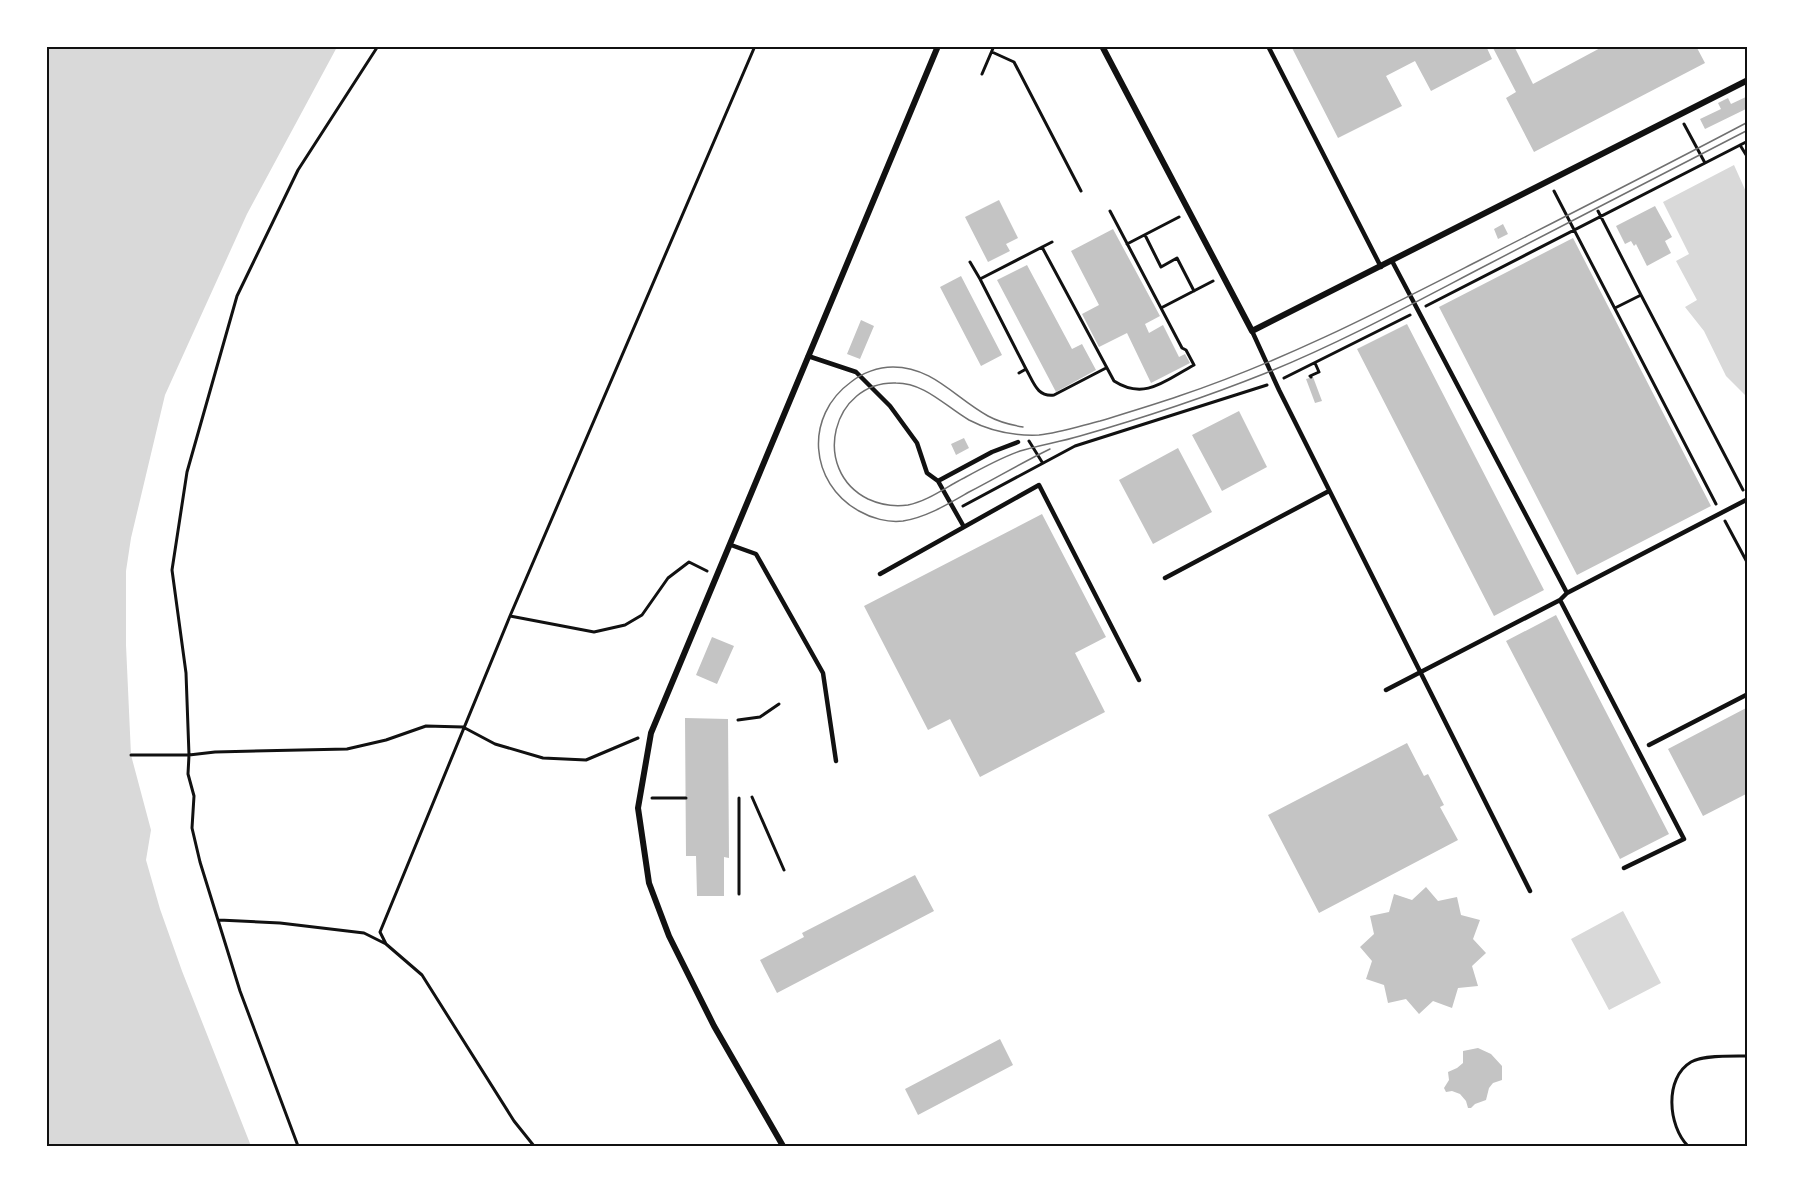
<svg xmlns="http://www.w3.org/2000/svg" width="1794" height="1193" viewBox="0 0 1794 1193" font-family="'Playfair Display',serif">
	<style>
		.water { fill: #d9d9d9 }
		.building { fill: #c4c4c4 }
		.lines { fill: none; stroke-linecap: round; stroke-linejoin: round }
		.path { stroke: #111; stroke-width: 3 }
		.service { stroke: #111; stroke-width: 4.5 }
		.minor { stroke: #111; stroke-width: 6 }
		.tram { stroke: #707070; stroke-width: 1.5 }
		.neatline { fill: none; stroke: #111; stroke-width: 2 }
	</style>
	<rect width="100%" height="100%" fill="#fff"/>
	<path class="water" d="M46 47H337L247 214 165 395 131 538 126 571V645L131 755 151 830 146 860 160 909 182 971 251 1146H47Z
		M1734 165 1747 194V397L1726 376 1704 331 1685 307 1697 300 1676 261 1689 254 1663 202Z
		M1623 911 1661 983 1609 1010 1571 939Z"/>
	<path class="building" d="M1291 46H1486L1492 59 1431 91 1415 61 1386 76 1402 106 1338 138Z
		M1492 46H1514L1533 84 1604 46H1696L1705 63 1534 152 1506 98 1516 92Z
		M1748 96V108L1705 129 1700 119 1721 109 1718 103 1728 98 1731 104Z
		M999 200 1018 238 1006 244 1010 251 988 262 965 217Z
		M1655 206 1672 237 1665 241 1671 253 1647 266 1636 244 1634 246 1631 241 1625 244 1616 226Z
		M1503 224 1508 234 1498 239 1494 229Z
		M1113 229 1160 316 1145 324 1149 333 1163 325 1179 357 1185 354 1190 363 1151 383 1127 333 1099 347 1082 314 1099 305 1071 251Z
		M1573 238 1711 506 1577 575 1439 307Z
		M1027 265 1072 349 1082 344 1096 370 1056 392 997 280Z
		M961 276 1002 355 981 366 940 287Z
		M861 320 874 326 860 359 847 354Z
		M1407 324 1544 590 1494 616 1357 349Z
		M1313 377 1322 401 1315 403 1306 379Z
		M1239 411 1267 467 1222 491 1192 435Z
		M964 438 969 448 956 455 951 444Z
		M1178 448 1212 512 1153 544 1119 480Z
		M1042 514 1106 637 1075 653 1105 712 980 777 950 719 928 730 864 606Z
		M1556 615 1669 834 1620 859 1506 641Z
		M712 637 734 646 717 684 696 675Z
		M1748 707V793L1703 816 1668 749Z
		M685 718 728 719 729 858 724 857V896H697L696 856H686Z
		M1407 743 1424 776 1428 774 1444 805 1440 807 1458 840 1319 913 1268 815Z
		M915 875 934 911 777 993 760 960 804 937 802 933Z
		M1426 887 1438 901 1457 897 1461 915 1480 920 1473 939 1486 953 1472 966 1478 986 1458 988 1452 1008 1433 1001 1419 1014 1406 999 1388 1003 1384 985 1366 979 1372 961 1360 947 1374 934 1370 916 1389 912 1394 894 1412 900Z
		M1000 1039 1013 1065 918 1115 905 1089Z
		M1478 1048 1491 1054 1502 1066V1080L1493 1083 1489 1088 1486 1100 1475 1104 1471 1108H1468L1466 1101 1460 1094 1452 1091 1446 1092 1444 1088 1449 1080 1448 1072 1457 1068 1463 1063V1051Z"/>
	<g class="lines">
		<path class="path" d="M992 52 1014 62 1081 191
			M982 74 994 46
			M1684 124 1705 163
			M1740 145 1748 158
			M1554 191 1716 504
			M1598 211 1641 295 1615 308
			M1145 235 1161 267 1177 258 1194 291
			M1127 244 1179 217
			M1042 247 1114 381C1145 401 1166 380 1194 365L1186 350 1182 348 1110 211
			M970 262 980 279 1052 242
			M980 279 1026 369 1019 373
			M1641 295 1743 490
			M1426 306 1748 141
			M1161 308 1213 281
			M1026 369C1034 383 1037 397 1054 395L1106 368
			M1311 377 1310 376 1319 372 1315 363
			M1284 378 1410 315
			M1029 441 1042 462
			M963 506 1075 446 1267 385
			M1725 521 1748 564
			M510 616 594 632 625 625 642 615 668 578 689 562 707 571
			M738 720 760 717 779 704
			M131 755H189L215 752 347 749 386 740 426 726 463 727 495 744 543 758 586 760 638 738
			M752 797 784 870
			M652 798H686
			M739 894V798
			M219 920 280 923 364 933 386 944 422 975 514 1121 534 1146
			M386 944 380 932 510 616 755 46
			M298 1146 240 991 200 862 192 828 194 796 188 774 189 755 186 673 172 570 187 472 237 296 298 170 378 46
			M1688 1146C1668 1126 1664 1078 1691 1062 1703 1055 1733 1056 1748 1056"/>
		<path class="service" d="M1268 46 1381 267
			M1392 261 1567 593
			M1252 331 1279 390 1530 891
			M808 356 856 372 890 406 917 443 927 473 938 481 964 527
			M938 481 992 452 1018 442
			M731 545 756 554 823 673 836 761
			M880 574 1039 485 1139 680
			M1165 578 1329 491
			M1560 600 1567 593 1748 499
			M1386 690 1560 600 1684 839 1624 868
			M1649 745 1748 694"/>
		<path class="minor" d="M1102 46 1252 331 1748 80
			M783 1146 714 1026 669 936 649 883 638 808 651 733 938 46"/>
		<path class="tram" d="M1748 122C1659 169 1570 214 1480 260 1380 311 1286 360 1179 396 1153 405 1126 413 1100 421 1080 426 1059 433 1039 435 1015 436 990 431 969 420 945 406 925 383 896 383 832 381 810 470 868 499 881 505 894 507 908 505 928 501 946 487 964 478 982 468 1000 458 1020 451 1040 445 1060 442 1080 436 1143 418 1206 397 1266 373 1340 343 1410 305 1481 268 1570 222 1658 176 1748 130
			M1023 427C1011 425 999 422 988 416 955 398 933 367 893 367 878 367 862 373 851 382 804 416 809 483 859 511 871 518 888 523 903 521 927 517 948 504 969 492 996 478 1023 462 1050 449"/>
	</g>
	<rect width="1794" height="1193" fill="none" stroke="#ffffff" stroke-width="96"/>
	<rect x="48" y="48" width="1698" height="1097" class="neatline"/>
</svg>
